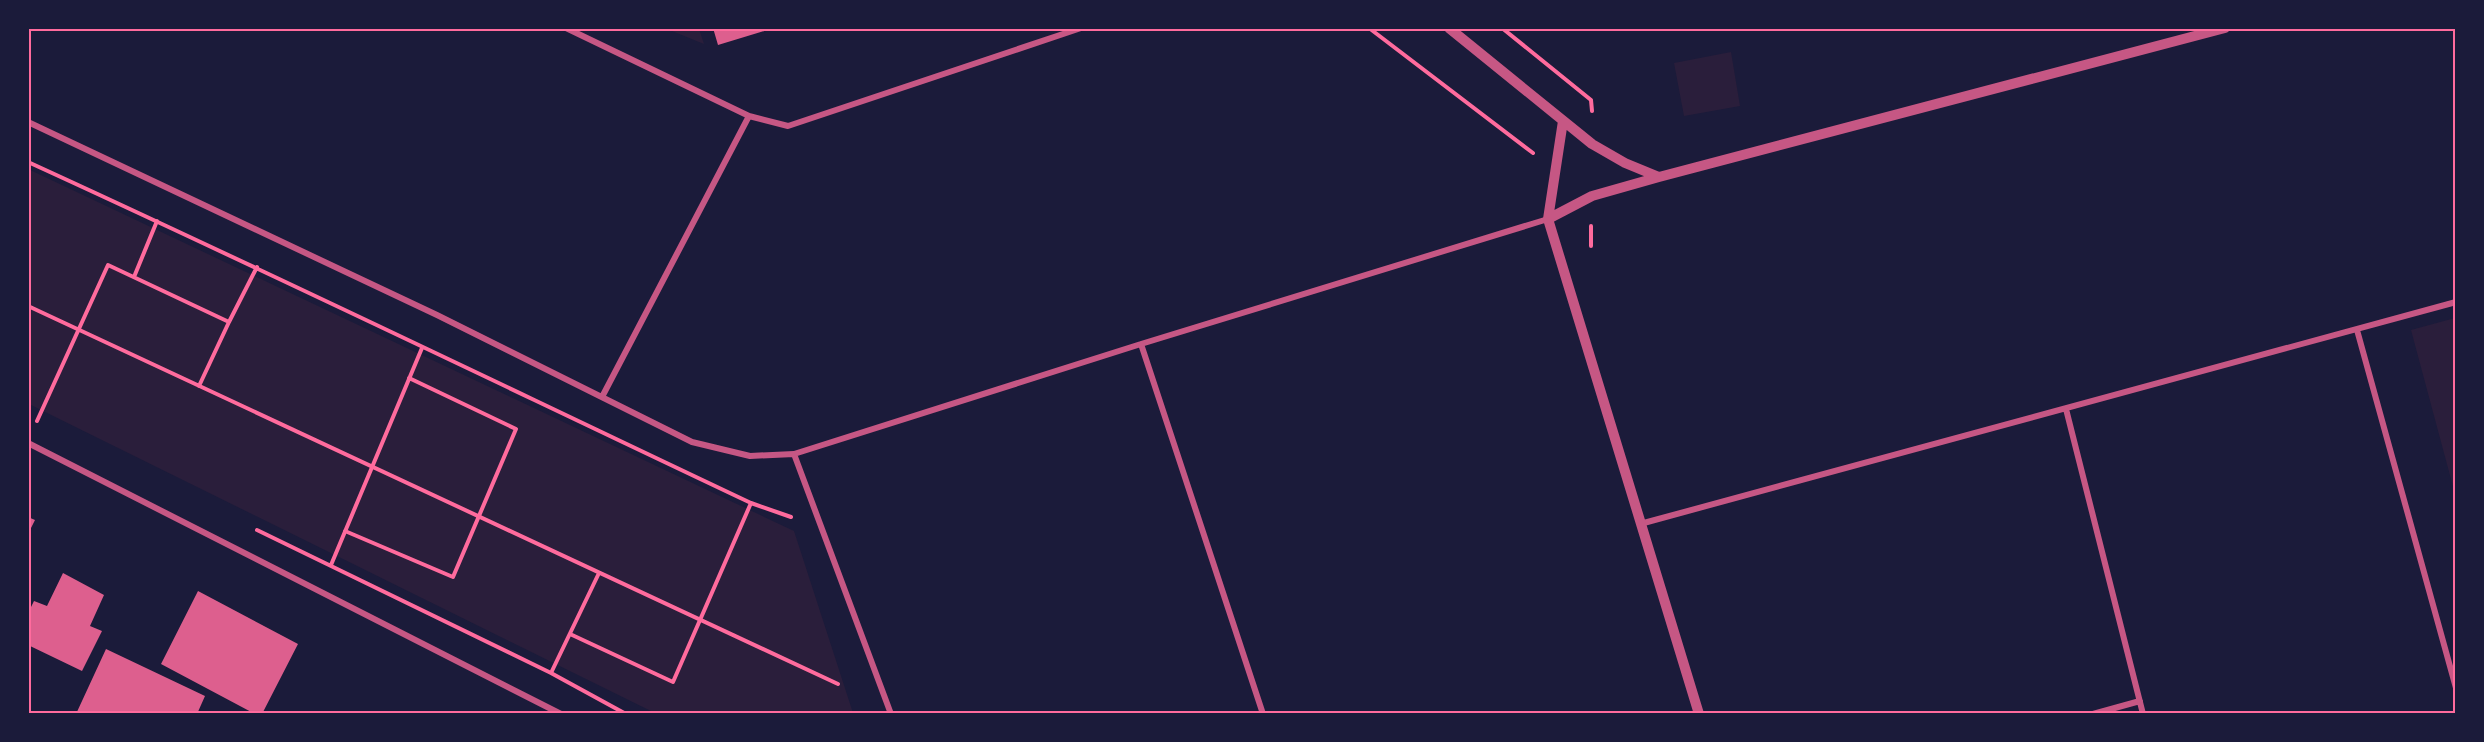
<svg xmlns="http://www.w3.org/2000/svg" width="2484" height="742" viewBox="0 0 2484 742" font-family="Karla,sans-serif">
	<style>
		.green { fill: #2a1e3b }
		.building { fill: #dd5f8e }
		.lines { fill: none; stroke-linecap: round; stroke-linejoin: round }
		.path { stroke: #ff6b9d; stroke-width: 4 }
		.minor { stroke: #c65784; stroke-width: 6 }
		.tertiary { stroke: #c65784; stroke-width: 10 }
		.neatline { fill: none; stroke: #ff6b9d; stroke-width: 2 }
	</style>
	<rect width="100%" height="100%" fill="#1b1b3a"/>
	<path class="green" d="M667 29H699L704 44Z
		M1731 52 1740 106 1684 116 1674 63Z
		M28 169 794 531 853 713H655L29 404Z
		M2455 318H2456L2455 494 2411 330Z"/>
	<path class="building" d="M713 28H771V29L718 45Z
		M28 517 35 520 28 534Z
		M63 573 104 595 90 626 102 631 82 671 28 645V613L34 601 47 606Z
		M198 591 298 644 262 714H255L161 664Z
		M106 649 205 696 197 714H76Z"/>
	<g class="lines">
		<path class="path" d="M1369 28 1533 153
			M1502 28 1591 100 1592 111
			M28 162C271 273 510 389 751 503L791 517
			M1591 246V226
			M134 277 157 221
			M28 306 838 684
			M229 322 257 267
			M37 421 108 265 229 322 199 386
			M257 530 551 673 626 714
			M345 531 453 577 516 429 409 378
			M331 565 422 348
			M570 634 673 682 751 503
			M551 673 599 573"/>
		<path class="minor" d="M566 28 749 116 788 126 1081 28
			M28 122 437 315 692 442 750 456 794 454 1141 344 1548 219
			M2357 330 2456 688
			M1141 344 1263 714
			M602 397 749 116
			M2066 409 2143 714
			M28 443 561 714
			M794 454 891 714
			M1640 524 2456 302
			M2093 714 2140 701"/>
		<path class="tertiary" d="M1449 28 1592 144 1625 163 1659 177
			M1563 121 1548 219 1699 714
			M1548 219 1592 196 1659 177 2225 28"/>
	</g>
	<rect width="2484" height="742" fill="none" stroke="#1b1b3a" stroke-width="60"/>
	<rect x="30" y="30" width="2424" height="682" class="neatline"/>
</svg>
